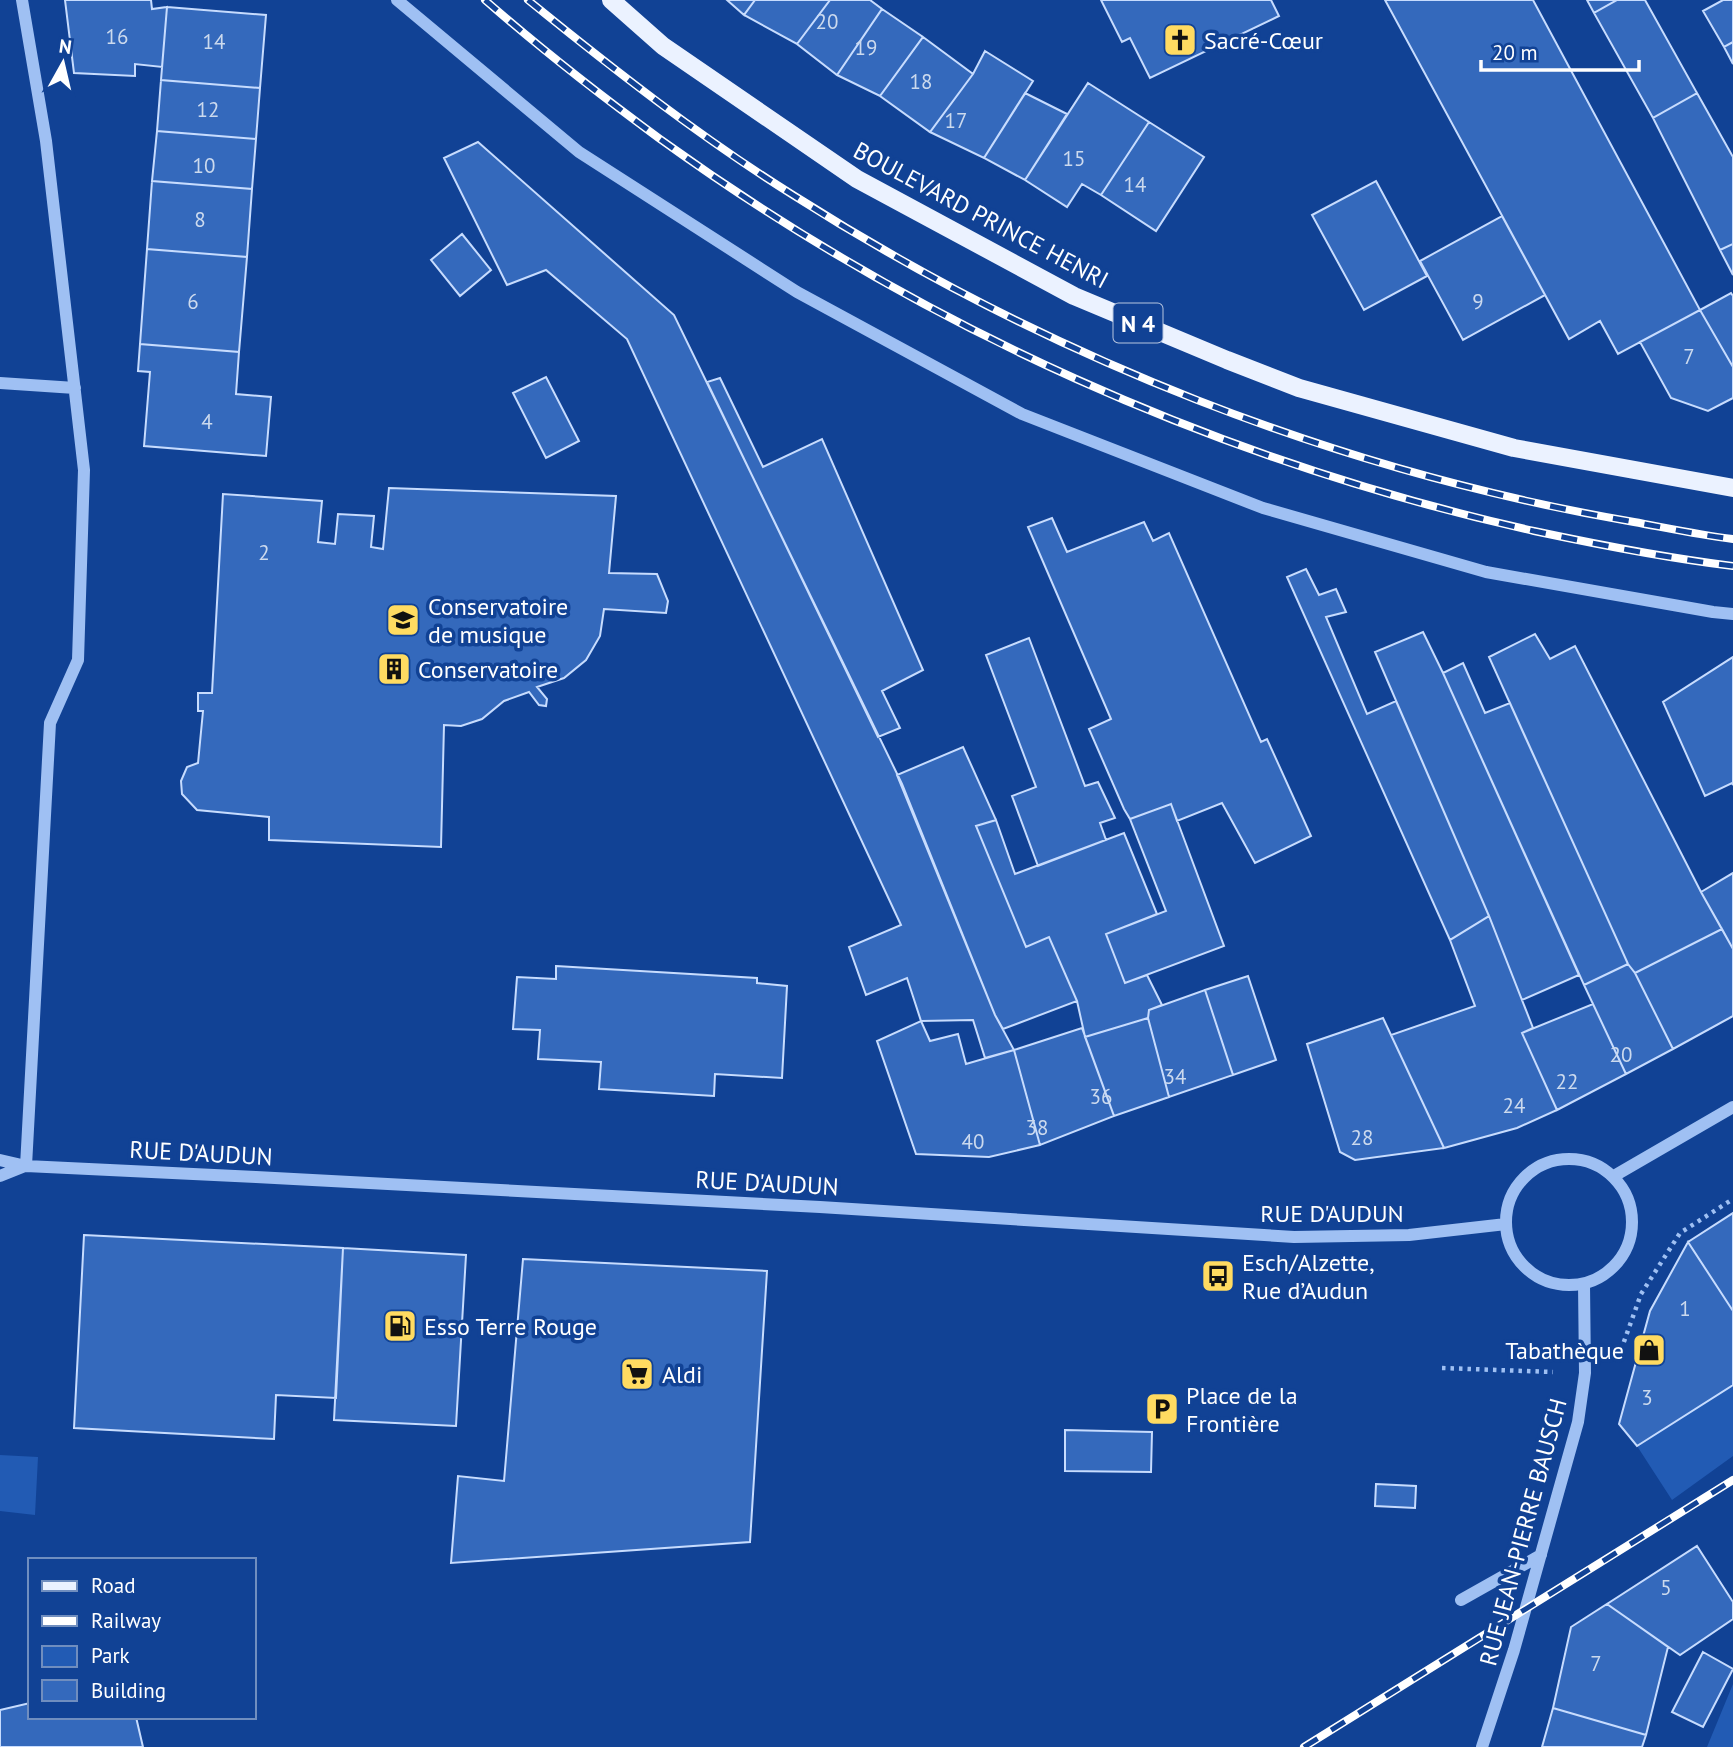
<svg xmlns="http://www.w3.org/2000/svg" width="1733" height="1747" viewBox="0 0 1733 1747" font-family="'PT Sans',sans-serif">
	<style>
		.green { fill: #225bb4 }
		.building { fill: #3469bc; stroke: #c7dcfe; stroke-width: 2 }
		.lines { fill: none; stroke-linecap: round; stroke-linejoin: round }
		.path { stroke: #9fc0f3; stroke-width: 4.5; stroke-dasharray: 3.5 5; stroke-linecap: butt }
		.minor { stroke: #9fc0f3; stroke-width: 12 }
		.major { stroke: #ebf2ff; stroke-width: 18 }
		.rail-casing { stroke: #fff; stroke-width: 8 }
		.rail { stroke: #114295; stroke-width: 5; stroke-dasharray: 16; stroke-linecap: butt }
		.labels { text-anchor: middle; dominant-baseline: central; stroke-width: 7; stroke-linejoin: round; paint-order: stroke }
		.number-label { font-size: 21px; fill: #ccdaee }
		.shield { fill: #114295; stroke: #b8c6df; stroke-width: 2 }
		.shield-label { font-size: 23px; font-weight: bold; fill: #fff }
		.poi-label { font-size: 24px; fill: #fff; stroke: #114295; text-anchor: start }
		.street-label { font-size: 24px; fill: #fff; stroke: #114295 }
	</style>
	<rect width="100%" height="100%" fill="#114295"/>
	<path class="green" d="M1733 1385V1456L1672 1500 1637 1446Z
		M0 1455 38 1457 35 1515 0 1511Z
		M1733 1684V1747H1707Z"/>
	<path class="building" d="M65 0H151L152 9 167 7 162 67 135 64V76L74 73Z
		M727 0H755L744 15Z
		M755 0H830L797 44 744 15Z
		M830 0H870L882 9 837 75 797 44Z
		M1101 0H1271L1279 16 1150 78 1130 38 1122 42Z
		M1385 0H1533L1700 310 1618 354 1600 321 1569 339Z
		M1587 0H1617L1594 13Z
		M1617 0H1645L1697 93 1653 118 1594 13Z
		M1723 0H1733V42L1724 47 1703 11Z
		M167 7 266 15 260 88 161 80Z
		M882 9 923 37 880 96 837 75Z
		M923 37 973 74 930 132 880 96Z
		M1733 42V64L1724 47Z
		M985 51 1033 81 984 158 930 132 973 74Z
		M161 80 260 88 256 139 157 131Z
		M1088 83 1149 122 1101 195 1082 184 1067 207 1025 180Z
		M1025 93 1067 114 1025 180 984 158Z
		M1697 93 1733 157V244L1720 250 1653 118Z
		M1149 122 1204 157 1156 231 1101 195Z
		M157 131 256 139 252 189 152 181Z
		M478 142 674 315 902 784 995 1015 1014 1050 985 1058 973 1020 921 1021 907 978 866 995 849 947 901 925 627 339 546 270 507 285 444 158Z
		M152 181 252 189 247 257 147 249Z
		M1376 181 1427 276 1364 310 1312 215Z
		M1502 216 1545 295 1463 340 1420 261Z
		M462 234 491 270 460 296 431 260Z
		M1733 244V275L1720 250Z
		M147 249 247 257 239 352 140 344Z
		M1731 293 1733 296V367L1700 310Z
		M1700 310 1733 367V398L1708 411 1671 398 1640 342Z
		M140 344 239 352 236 394 271 397 266 456 144 446 150 372 138 371Z
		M546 377 579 441 546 458 513 393Z
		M720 378 763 467 822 439 923 670 882 691 900 728 878 737 707 382Z
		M389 488 616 496 609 573 657 574 668 601 666 613 604 609 600 636 586 660 564 678 537 687 547 699 546 706 539 705 529 692 504 701 482 719 461 726 444 725 441 847 269 840V817L197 810 182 794 181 781 187 767 198 763 203 711H198V693H212L223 494 322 501 318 542 335 544 338 514 374 516 371 547 383 549Z
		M1052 518 1067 552 1144 522 1153 541 1169 533 1261 742 1267 739 1311 836 1255 863 1222 803 1177 821 1171 804 1130 819 1124 809 1089 729 1111 719 1028 527Z
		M1306 569 1319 595 1336 589 1346 612 1326 617 1367 714 1396 701 1489 916 1450 940 1287 577Z
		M1423 632 1443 673 1579 975 1522 1000 1489 916 1375 652Z
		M1535 634 1550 659 1575 646 1701 892 1722 929 1635 973 1628 964 1489 657Z
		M1029 638 1085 786 1098 782 1115 818 1100 823 1106 840 1038 866 1012 796 1036 787 986 655Z
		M1733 657V785L1732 783 1705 796 1663 702Z
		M1463 663 1485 713 1510 703 1628 964 1584 985 1443 673Z
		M963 747 996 820 976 826 1026 947 1049 937 1077 1001 1003 1029 995 1015 897 775Z
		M1171 804 1224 946 1125 983 1106 934 1166 911 1130 819Z
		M996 820 1015 874 1124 833 1157 914 1106 934 1125 983 1147 975 1162 1005 1149 1010 1148 1018 1085 1037 1077 1001 1049 937 1026 947 976 826Z
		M1733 873V949L1701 892Z
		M1489 916 1533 1028 1522 1033 1557 1110 1517 1128 1444 1148 1391 1035 1475 1006 1450 940Z
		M1722 929 1733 949V1016L1673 1049 1635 973Z
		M1628 964 1635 973 1673 1049 1626 1074 1584 985Z
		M556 966 757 978V983L787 986 782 1078 715 1074 714 1096 599 1089 601 1062 538 1059 540 1030 513 1029 517 977 556 979Z
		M1248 976 1276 1060 1233 1075 1205 990Z
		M1205 990 1233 1075 1169 1097 1148 1018 1149 1010Z
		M1593 1004 1626 1074 1557 1110 1522 1033Z
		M1148 1018 1169 1097 1114 1116 1085 1037Z
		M1383 1018 1444 1148 1355 1160 1340 1152 1307 1044Z
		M921 1021 930 1041 958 1034 966 1064 1014 1050 1040 1145 989 1157 916 1154 877 1041Z
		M1082 1028 1114 1116 1040 1145 1014 1050Z
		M1733 1213V1311L1688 1242Z
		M84 1235 343 1248 336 1398 276 1395 274 1439 74 1428Z
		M1688 1242 1733 1311V1385L1637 1446 1619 1424 1650 1311Z
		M343 1248 466 1255 456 1426 334 1420Z
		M523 1259 767 1271 750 1542 451 1563 458 1476 504 1481Z
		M1065 1430 1152 1432 1151 1472 1065 1471Z
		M1376 1484 1416 1486 1415 1508 1375 1506Z
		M1697 1546 1733 1602V1619L1680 1655 1607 1604Z
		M1607 1604 1668 1647 1646 1735 1553 1708 1571 1627Z
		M1703 1652 1733 1669 1703 1727 1672 1712Z
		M30 1703V1717H136L143 1747H0V1710Z
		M1553 1708 1646 1735 1642 1747H1542Z"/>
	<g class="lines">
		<path class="path" d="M1621 1350 1641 1294 1680 1233 1733 1199
			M1442 1368 1553 1372"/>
		<path class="minor" d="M22 0 46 141 84 470 78 660 50 723 26 1166
			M397 0 579 152 797 292 1022 414 1263 508 1486 572 1713 612 1733 614
			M0 383 75 388
			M1506 1222a63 63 0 1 1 126 0a63 63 0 1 1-126 0Z
			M0 1160 26 1166 256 1177 820 1207 1294 1237 1409 1235 1506 1224
			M0 1176 25 1166
			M1614 1176 1733 1107
			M1461 1600 1541 1555
			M1482 1747 1514 1650 1578 1422 1585 1373 1584 1284"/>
		<path class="major" d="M611 0 663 46 857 179 1074 296 1227 360 1299 388 1514 448 1733 488"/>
		<defs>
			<path id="rail" d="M485 0C541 49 600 95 660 139 921 327 1219 461 1534 531 1600 545 1666 558 1733 566
				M528 0C613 69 700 137 793 195 1048 357 1336 471 1634 522 1667 528 1700 535 1733 539
				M1304 1747 1733 1480"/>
		</defs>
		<use href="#rail" class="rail-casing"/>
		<use href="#rail" class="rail"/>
	</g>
	<defs>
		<symbol id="church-square" viewBox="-11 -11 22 22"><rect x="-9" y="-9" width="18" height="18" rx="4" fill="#ffdb61" stroke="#114295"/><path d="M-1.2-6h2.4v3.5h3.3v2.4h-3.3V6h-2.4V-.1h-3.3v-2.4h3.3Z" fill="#111"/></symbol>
		<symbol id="school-square" viewBox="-11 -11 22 22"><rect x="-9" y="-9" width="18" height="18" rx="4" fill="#ffdb61" stroke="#114295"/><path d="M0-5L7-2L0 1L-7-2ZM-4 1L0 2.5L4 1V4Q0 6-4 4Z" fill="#111"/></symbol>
		<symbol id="building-square" viewBox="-11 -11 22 22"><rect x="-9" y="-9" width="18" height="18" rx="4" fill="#ffdb61" stroke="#114295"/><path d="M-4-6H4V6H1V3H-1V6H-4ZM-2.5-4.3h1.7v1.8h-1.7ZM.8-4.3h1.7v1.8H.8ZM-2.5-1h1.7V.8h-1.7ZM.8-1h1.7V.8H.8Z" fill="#111"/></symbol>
		<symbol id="bus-square" viewBox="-11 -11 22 22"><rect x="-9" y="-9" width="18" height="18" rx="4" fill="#ffdb61" stroke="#114295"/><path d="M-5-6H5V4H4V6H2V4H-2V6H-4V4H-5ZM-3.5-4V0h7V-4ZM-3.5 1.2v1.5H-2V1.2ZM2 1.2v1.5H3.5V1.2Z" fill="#111"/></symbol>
		<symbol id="fuel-square" viewBox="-11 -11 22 22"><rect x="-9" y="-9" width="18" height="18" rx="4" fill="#ffdb61" stroke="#114295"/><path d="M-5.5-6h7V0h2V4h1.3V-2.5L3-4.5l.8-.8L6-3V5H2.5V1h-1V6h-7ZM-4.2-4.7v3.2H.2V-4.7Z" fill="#111"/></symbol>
		<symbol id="shop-square" viewBox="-11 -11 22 22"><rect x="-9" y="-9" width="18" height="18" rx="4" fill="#ffdb61" stroke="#114295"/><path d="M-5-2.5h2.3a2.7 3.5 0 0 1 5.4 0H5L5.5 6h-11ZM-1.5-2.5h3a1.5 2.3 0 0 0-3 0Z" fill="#111"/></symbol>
		<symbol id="supermarket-square" viewBox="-11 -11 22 22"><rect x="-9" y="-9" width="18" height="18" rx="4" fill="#ffdb61" stroke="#114295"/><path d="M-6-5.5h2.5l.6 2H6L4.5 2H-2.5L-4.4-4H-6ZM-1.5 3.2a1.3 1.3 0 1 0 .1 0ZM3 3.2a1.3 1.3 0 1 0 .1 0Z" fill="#111"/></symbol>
		<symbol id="parking-square" viewBox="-11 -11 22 22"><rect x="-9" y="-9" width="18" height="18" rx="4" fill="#ffdb61" stroke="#114295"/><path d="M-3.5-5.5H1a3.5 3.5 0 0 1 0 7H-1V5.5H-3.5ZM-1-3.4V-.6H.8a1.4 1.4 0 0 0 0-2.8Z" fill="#111"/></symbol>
	</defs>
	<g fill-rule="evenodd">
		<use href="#church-square" x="1161" y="21" width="38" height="38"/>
		<use href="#school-square" x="384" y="601" width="38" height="38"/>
		<use href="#building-square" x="375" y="650" width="38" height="38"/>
		<use href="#bus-square" x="1199" y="1257" width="38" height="38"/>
		<use href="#fuel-square" x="381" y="1307" width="38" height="38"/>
		<use href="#shop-square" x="1630" y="1331" width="38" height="38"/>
		<use href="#supermarket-square" x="618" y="1355" width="38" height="38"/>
		<use href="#parking-square" x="1143" y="1390" width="38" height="38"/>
	</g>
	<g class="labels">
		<g class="number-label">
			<text x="827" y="21">20</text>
			<text x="117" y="36">16</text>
			<text x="214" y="41">14</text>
			<text x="866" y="47">19</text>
			<text x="921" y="81">18</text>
			<text x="208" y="109">12</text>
			<text x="956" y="120">17</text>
			<text x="1074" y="158">15</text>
			<text x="204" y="165">10</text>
			<text x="1135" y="184">14</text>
			<text x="200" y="219">8</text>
			<text x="193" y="301">6</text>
			<text x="1478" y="301">9</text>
			<text x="1689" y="356">7</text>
			<text x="207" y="421">4</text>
			<text x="264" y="552">2</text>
			<text x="1621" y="1054">20</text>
			<text x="1175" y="1076">34</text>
			<text x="1567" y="1081">22</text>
			<text x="1101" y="1096">36</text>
			<text x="1514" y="1105">24</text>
			<text x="1037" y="1127">38</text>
			<text x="1362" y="1137">28</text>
			<text x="973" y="1141">40</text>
			<text x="1685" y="1308">1</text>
			<text x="1647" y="1397">3</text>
			<text x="1666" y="1587">5</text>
			<text x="1596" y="1663">7</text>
		</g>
		<rect class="shield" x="1113.5" y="303.5" width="49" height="39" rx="5"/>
		<g class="shield-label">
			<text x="1138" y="323">N 4</text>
		</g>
		<g class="poi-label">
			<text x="1204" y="40">Sacré-Cœur</text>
			<text x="428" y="606">Conservatoire<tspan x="428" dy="28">de musique</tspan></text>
			<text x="418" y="669">Conservatoire</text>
			<text x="1242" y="1262">Esch/Alzette,<tspan x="1242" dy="28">Rue d’Audun</tspan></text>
			<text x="424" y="1326">Esso Terre Rouge</text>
			<text x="1624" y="1350" text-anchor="end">Tabathèque</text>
			<text x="662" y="1374">Aldi</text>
			<text x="1186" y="1395">Place de la<tspan x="1186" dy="28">Frontière</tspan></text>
		</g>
		<g class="street-label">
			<text transform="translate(981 215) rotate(28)">BOULEVARD PRINCE HENRI</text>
			<text transform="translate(201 1153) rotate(3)">RUE D'AUDUN</text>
			<text transform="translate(767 1183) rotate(3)">RUE D'AUDUN</text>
			<text x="1332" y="1213">RUE D'AUDUN</text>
			<text transform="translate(1523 1532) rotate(-75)">RUE JEAN-PIERRE BAUSCH</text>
		</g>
	</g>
	<rect x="28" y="1558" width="228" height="161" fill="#114295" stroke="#708ebf" stroke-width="2"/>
	<rect x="42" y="1581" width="35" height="10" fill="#ebf2ff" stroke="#708ebf" stroke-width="2"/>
	<text x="91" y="1593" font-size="21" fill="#ffffff">Road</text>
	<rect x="42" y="1616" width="35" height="10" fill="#ffffff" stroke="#708ebf" stroke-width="2"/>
	<text x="91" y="1628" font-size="21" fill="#ffffff">Railway</text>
	<rect x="42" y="1646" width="35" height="21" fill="#225bb4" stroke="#708ebf" stroke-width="2"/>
	<text x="91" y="1663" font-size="21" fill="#ffffff">Park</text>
	<rect x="42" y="1680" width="35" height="21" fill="#3469bc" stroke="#708ebf" stroke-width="2"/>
	<text x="91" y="1698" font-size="21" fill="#ffffff">Building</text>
	<g transform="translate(63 63) rotate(8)" stroke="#114295" stroke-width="5" paint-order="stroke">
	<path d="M0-5L12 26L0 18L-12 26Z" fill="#ffffff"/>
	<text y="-10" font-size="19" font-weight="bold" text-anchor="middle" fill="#ffffff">N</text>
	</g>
	<path d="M1481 60v10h158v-10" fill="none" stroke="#ffffff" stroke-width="3.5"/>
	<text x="1492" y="60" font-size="21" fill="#ffffff" stroke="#114295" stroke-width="5" paint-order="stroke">20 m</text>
</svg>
